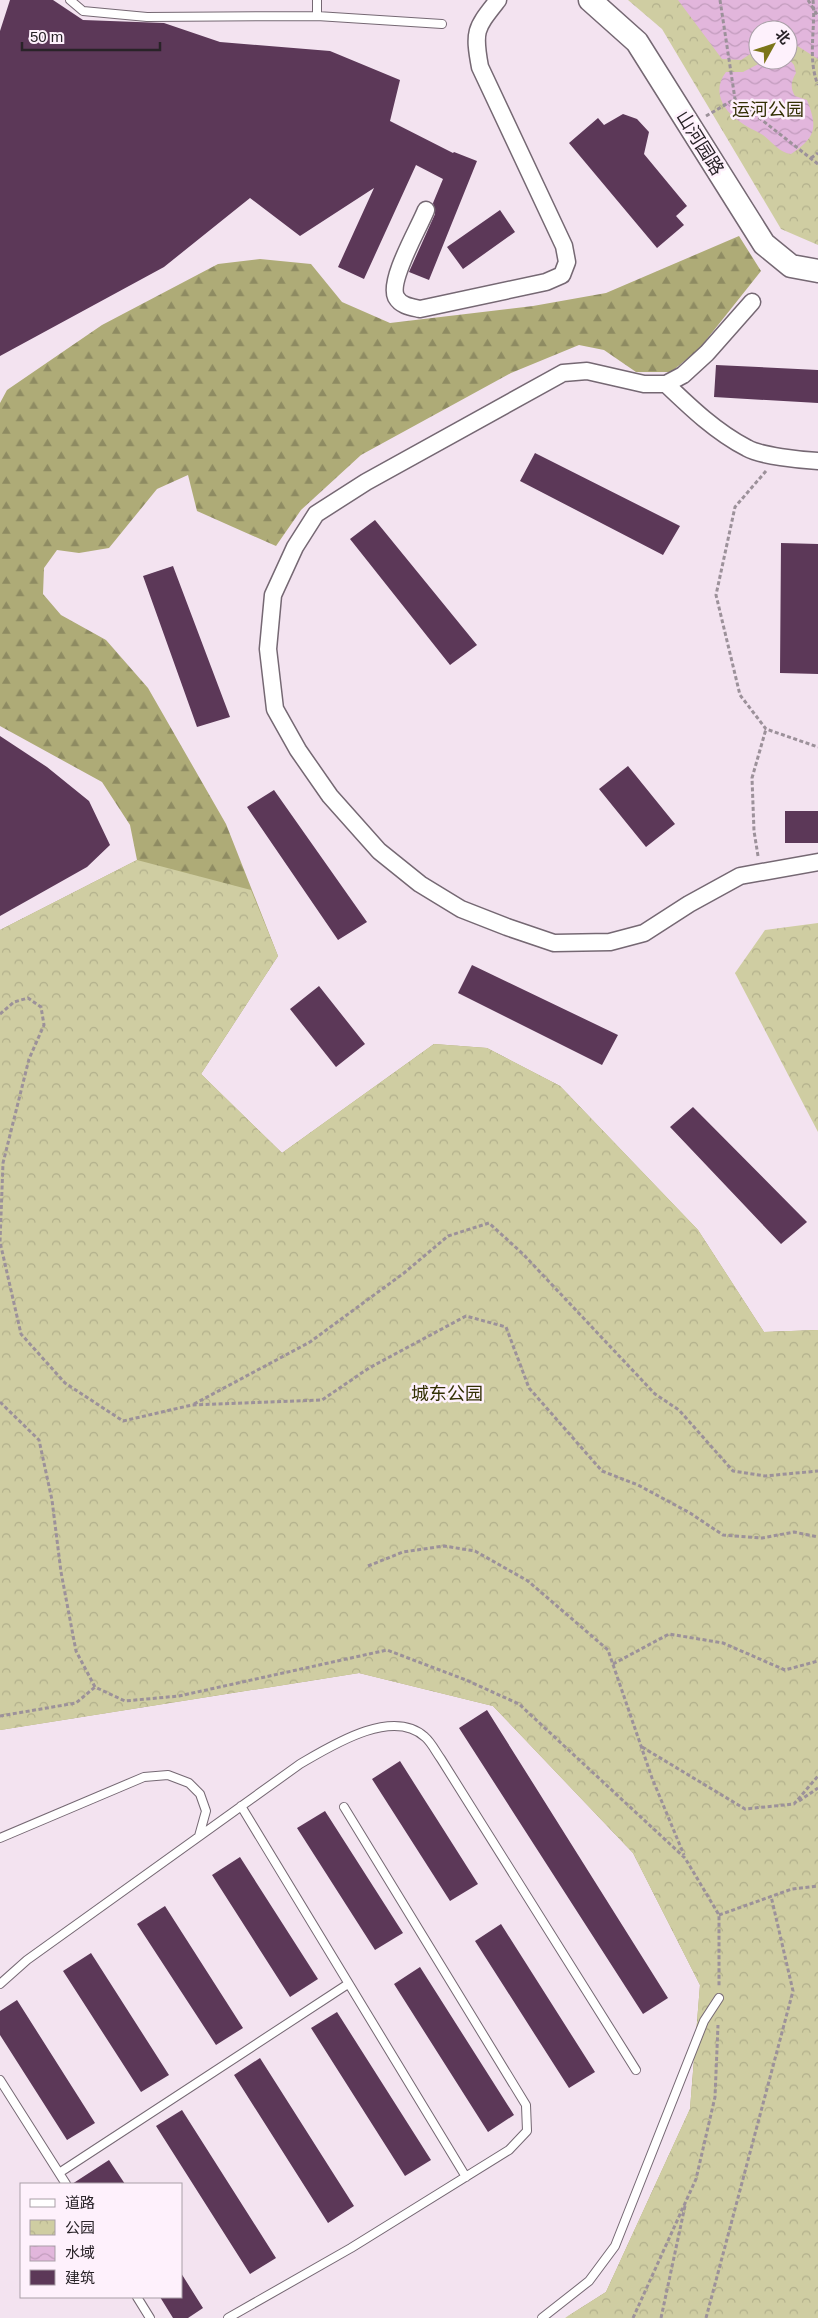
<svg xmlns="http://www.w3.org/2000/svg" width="818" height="2318" viewBox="0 0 818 2318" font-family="Helvetica,'Noto Sans SC',sans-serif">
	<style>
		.forest { fill: url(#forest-firs) }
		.park { fill: url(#park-crowns); fill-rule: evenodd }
		.water { fill: url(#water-waves) }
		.building { fill: #5c3858 }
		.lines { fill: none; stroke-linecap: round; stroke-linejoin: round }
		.lane-casing { stroke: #756873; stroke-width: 10 }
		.street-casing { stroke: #756873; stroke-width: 19 }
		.secondary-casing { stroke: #756873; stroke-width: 25 }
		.path { stroke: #9c919a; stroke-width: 3; stroke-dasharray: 4 2.5; stroke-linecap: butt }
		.lane { stroke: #fff; stroke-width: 8 }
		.street { stroke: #fff; stroke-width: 16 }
		.secondary { stroke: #fff; stroke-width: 22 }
		.path-bridge { stroke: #9c919a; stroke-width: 3; stroke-dasharray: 4 2.5; stroke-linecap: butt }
		.labels { text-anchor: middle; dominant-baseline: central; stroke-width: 5; stroke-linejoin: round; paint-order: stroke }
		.park-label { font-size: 18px; fill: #333004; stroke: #fef1fc }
		.street-label { font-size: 18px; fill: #292328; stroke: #fef1fc }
	</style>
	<defs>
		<pattern id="forest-firs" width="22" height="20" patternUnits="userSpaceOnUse" patternTransform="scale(1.25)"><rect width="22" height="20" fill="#aeab77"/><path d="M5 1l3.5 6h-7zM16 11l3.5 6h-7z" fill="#8e8b62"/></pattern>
		<pattern id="park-crowns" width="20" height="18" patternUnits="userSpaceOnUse" patternTransform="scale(1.25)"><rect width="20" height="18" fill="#cfcda2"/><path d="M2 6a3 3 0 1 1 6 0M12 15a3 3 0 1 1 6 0" fill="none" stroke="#b2b08c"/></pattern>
		<pattern id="water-waves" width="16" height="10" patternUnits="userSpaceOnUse" patternTransform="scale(1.25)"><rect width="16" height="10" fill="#e2b6dc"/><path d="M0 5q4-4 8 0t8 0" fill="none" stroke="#c29cbd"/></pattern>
	</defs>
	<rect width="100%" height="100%" fill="#f3e3f0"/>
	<path class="forest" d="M739 236 761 271 699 349 671 372H636L604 350 579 345 511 373 361 455 301 510 276 546 197 511 188 475 157 489 109 548 79 553 57 550 44 568 43 594 61 615 106 640 148 688 226 824 278 956 201 1074 282 1153 434 1044 487 1048 560 1086 698 1230 764 1332 818 1330 711 2236 565 2318 606 2292 690 2109 700 1985 633 1853 493 1706 359 1673 0 1730V930L137 860 130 825 102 782 0 726V403L7 390 102 325 218 264 260 259 311 264 342 302 390 323 533 306 606 293Z"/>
	<path class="park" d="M628 0H818V245L781 229 662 29ZM758 30H788V60H758Z
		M137 860 251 890 278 956 201 1074 282 1153 434 1044 487 1048 560 1086 698 1230 764 1332 818 1330V2318H565L606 2292 690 2109 700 1985 633 1853 493 1706 359 1673 0 1730V930Z
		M818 923V1132L735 973 765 930Z"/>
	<path class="water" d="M678 0H818V59L788 40V30H758V49L741 60 722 59Z
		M788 58 794 65 796 73C791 81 790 88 795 96L807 100C818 128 816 137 791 154 780 153 772 142 763 135 755 130 746 127 739 121 722 109 712 90 726 72H743L766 60H788Z"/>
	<path class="building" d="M10 0H53L83 20 164 23 220 42 330 51 400 80 390 121 453 153 454 152 477 161 429 280 409 272 435 214 433 203 443 179 416 165 364 279 338 267 374 188 300 236 250 198 164 267 0 356V31Z
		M623 114 637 119 649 132 644 154 687 206 676 216 684 225 657 248 569 143 598 118 604 125Z
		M500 210 515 232 463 269 447 247Z
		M716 365 818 370V403L714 397Z
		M535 453 680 526 663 555 520 481Z
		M375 520 477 645 450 665 350 539Z
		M781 543 818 544V674L780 673Z
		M173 566 230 717 197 727 143 576Z
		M0 736 47 767 89 801 110 845 87 867 0 916Z
		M628 766 675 824 646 847 599 789Z
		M274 790 367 922 338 940 247 807Z
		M785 811H818V843H785Z
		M472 965 618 1035 602 1065 458 993Z
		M319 986 365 1044 336 1067 290 1009Z
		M693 1107 807 1222 781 1244 670 1127Z
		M487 1710 668 1998 643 2014 459 1728Z
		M400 1761 478 1884 450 1901 372 1779Z
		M325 1811 403 1933 375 1950 297 1828Z
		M240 1857 318 1979 290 1997 212 1875Z
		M165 1906 243 2028 216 2045 137 1924Z
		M501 1924 595 2072 569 2088 475 1941Z
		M91 1953 169 2075 141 2092 63 1971Z
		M420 1967 514 2115 488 2132 394 1984Z
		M17 2000 95 2123 67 2140 0 2035V2011Z
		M337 2012 431 2160 405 2176 311 2028Z
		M260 2058 354 2206 328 2223 234 2075Z
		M182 2110 276 2258 250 2274 156 2126Z
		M109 2160 125 2184H72Z
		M181 2273 203 2308 188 2318H173L160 2297H181Z"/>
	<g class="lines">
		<defs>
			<path id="lane" d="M70 0 83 11 147 17 317 16 442 24
				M317 0V16
				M241 1806 466 2177
				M0 1838 144 1777 168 1775 189 1783 200 1794 206 1811 199 1836
				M0 1984 27 1960 300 1764C331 1746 392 1707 425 1737 431 1742 436 1752 441 1759L636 2070
				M0 2080 66 2184
				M59 2173 348 1984
				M137 2297 150 2318
				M228 2318 351 2248 509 2150 527 2131 526 2105 344 1807
				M542 2318 589 2281 615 2246 704 2021 719 1998"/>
			<path id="street" d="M426 210C419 228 388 280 396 297 401 306 411 307 420 309L546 282 562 275 567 262 564 246 480 67C473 30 476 28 498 0
				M752 302 707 353 683 375 666 384H644L587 371 563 373 366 482 316 514 295 547 273 595 268 649 275 709 298 750 330 796 379 851 420 884 461 909 507 927 554 943 610 942 644 933 689 904 740 876 818 862
				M666 384C690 407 716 432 747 448 761 456 800 460 818 461"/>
			<path id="secondary" d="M590 0 637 42 764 244 791 266 818 271"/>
		</defs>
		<use href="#lane" class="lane-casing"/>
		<use href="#street" class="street-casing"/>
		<use href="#secondary" class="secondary-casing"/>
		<path class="path" d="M720 0 735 99 818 164
			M808 0 818 16
			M706 116 735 99
			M811 158 818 153
			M766 471 735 507 716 595 740 695 766 729 818 747
			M758 856 754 831 752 778 766 729
			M0 1014 14 1002 28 998 41 1007 44 1025 29 1059 3 1163 0 1242 21 1334 65 1383 123 1421 192 1405 322 1400 369 1368 466 1316 506 1327 529 1388 602 1471 638 1485 690 1513 723 1535 762 1538 794 1532 818 1537
			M0 1402 39 1440 52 1500 61 1572 76 1651 95 1687 125 1701 179 1696 387 1650 466 1680 519 1704 685 1858 719 1915V1986
			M194 1404 310 1342 404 1273 448 1236 489 1223 523 1254 655 1394 679 1410 733 1471 765 1476 818 1471
			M368 1566 403 1552 444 1546 475 1551 528 1581 608 1650 652 1778 684 1855
			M613 1664 669 1634 723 1643 785 1670 818 1661
			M0 1716 76 1703 95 1687
			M642 1747 745 1809 794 1804 818 1776
			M799 1801 818 1788
			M719 1915 792 1889 818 1886
			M633 2318 696 2179 715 2097 718 2025
			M661 2318 685 2206
			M706 2318 793 1991 771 1896"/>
		<use href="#lane" class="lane"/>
		<use href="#street" class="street"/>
		<use href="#secondary" class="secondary"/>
		<path class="path-bridge" d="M813 0C816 28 807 58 818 85"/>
	</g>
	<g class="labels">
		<g class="park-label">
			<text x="768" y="110">运河公园</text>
			<text x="447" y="1394">城东公园</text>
		</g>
		<g class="street-label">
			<text transform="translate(700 143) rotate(58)">山河园路</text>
		</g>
	</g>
	<rect x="20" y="2183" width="162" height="115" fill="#fef1fc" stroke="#a99fa7"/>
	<rect x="30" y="2199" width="25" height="8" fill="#ffffff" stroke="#a99fa7"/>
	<text x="65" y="2208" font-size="15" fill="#292328">道路</text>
	<rect x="30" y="2220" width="25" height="15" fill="url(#park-crowns)" stroke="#a99fa7"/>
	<text x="65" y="2233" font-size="15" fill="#292328">公园</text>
	<rect x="30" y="2246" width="25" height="15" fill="url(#water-waves)" stroke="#a99fa7"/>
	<text x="65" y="2258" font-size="15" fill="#292328">水域</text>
	<rect x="30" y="2270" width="25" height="15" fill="#5c3858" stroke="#a99fa7"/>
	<text x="65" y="2283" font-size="15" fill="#292328">建筑</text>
	<g transform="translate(773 45) rotate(50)"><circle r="24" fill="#fef1fc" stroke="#a99fa7"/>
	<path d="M0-4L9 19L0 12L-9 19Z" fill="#7c7519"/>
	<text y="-8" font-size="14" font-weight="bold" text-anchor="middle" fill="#292328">北</text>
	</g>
	<path d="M22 42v8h138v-8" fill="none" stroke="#292328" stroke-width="2.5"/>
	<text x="30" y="42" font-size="15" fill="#292328" stroke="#fef1fc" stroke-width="4" paint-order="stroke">50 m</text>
</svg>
